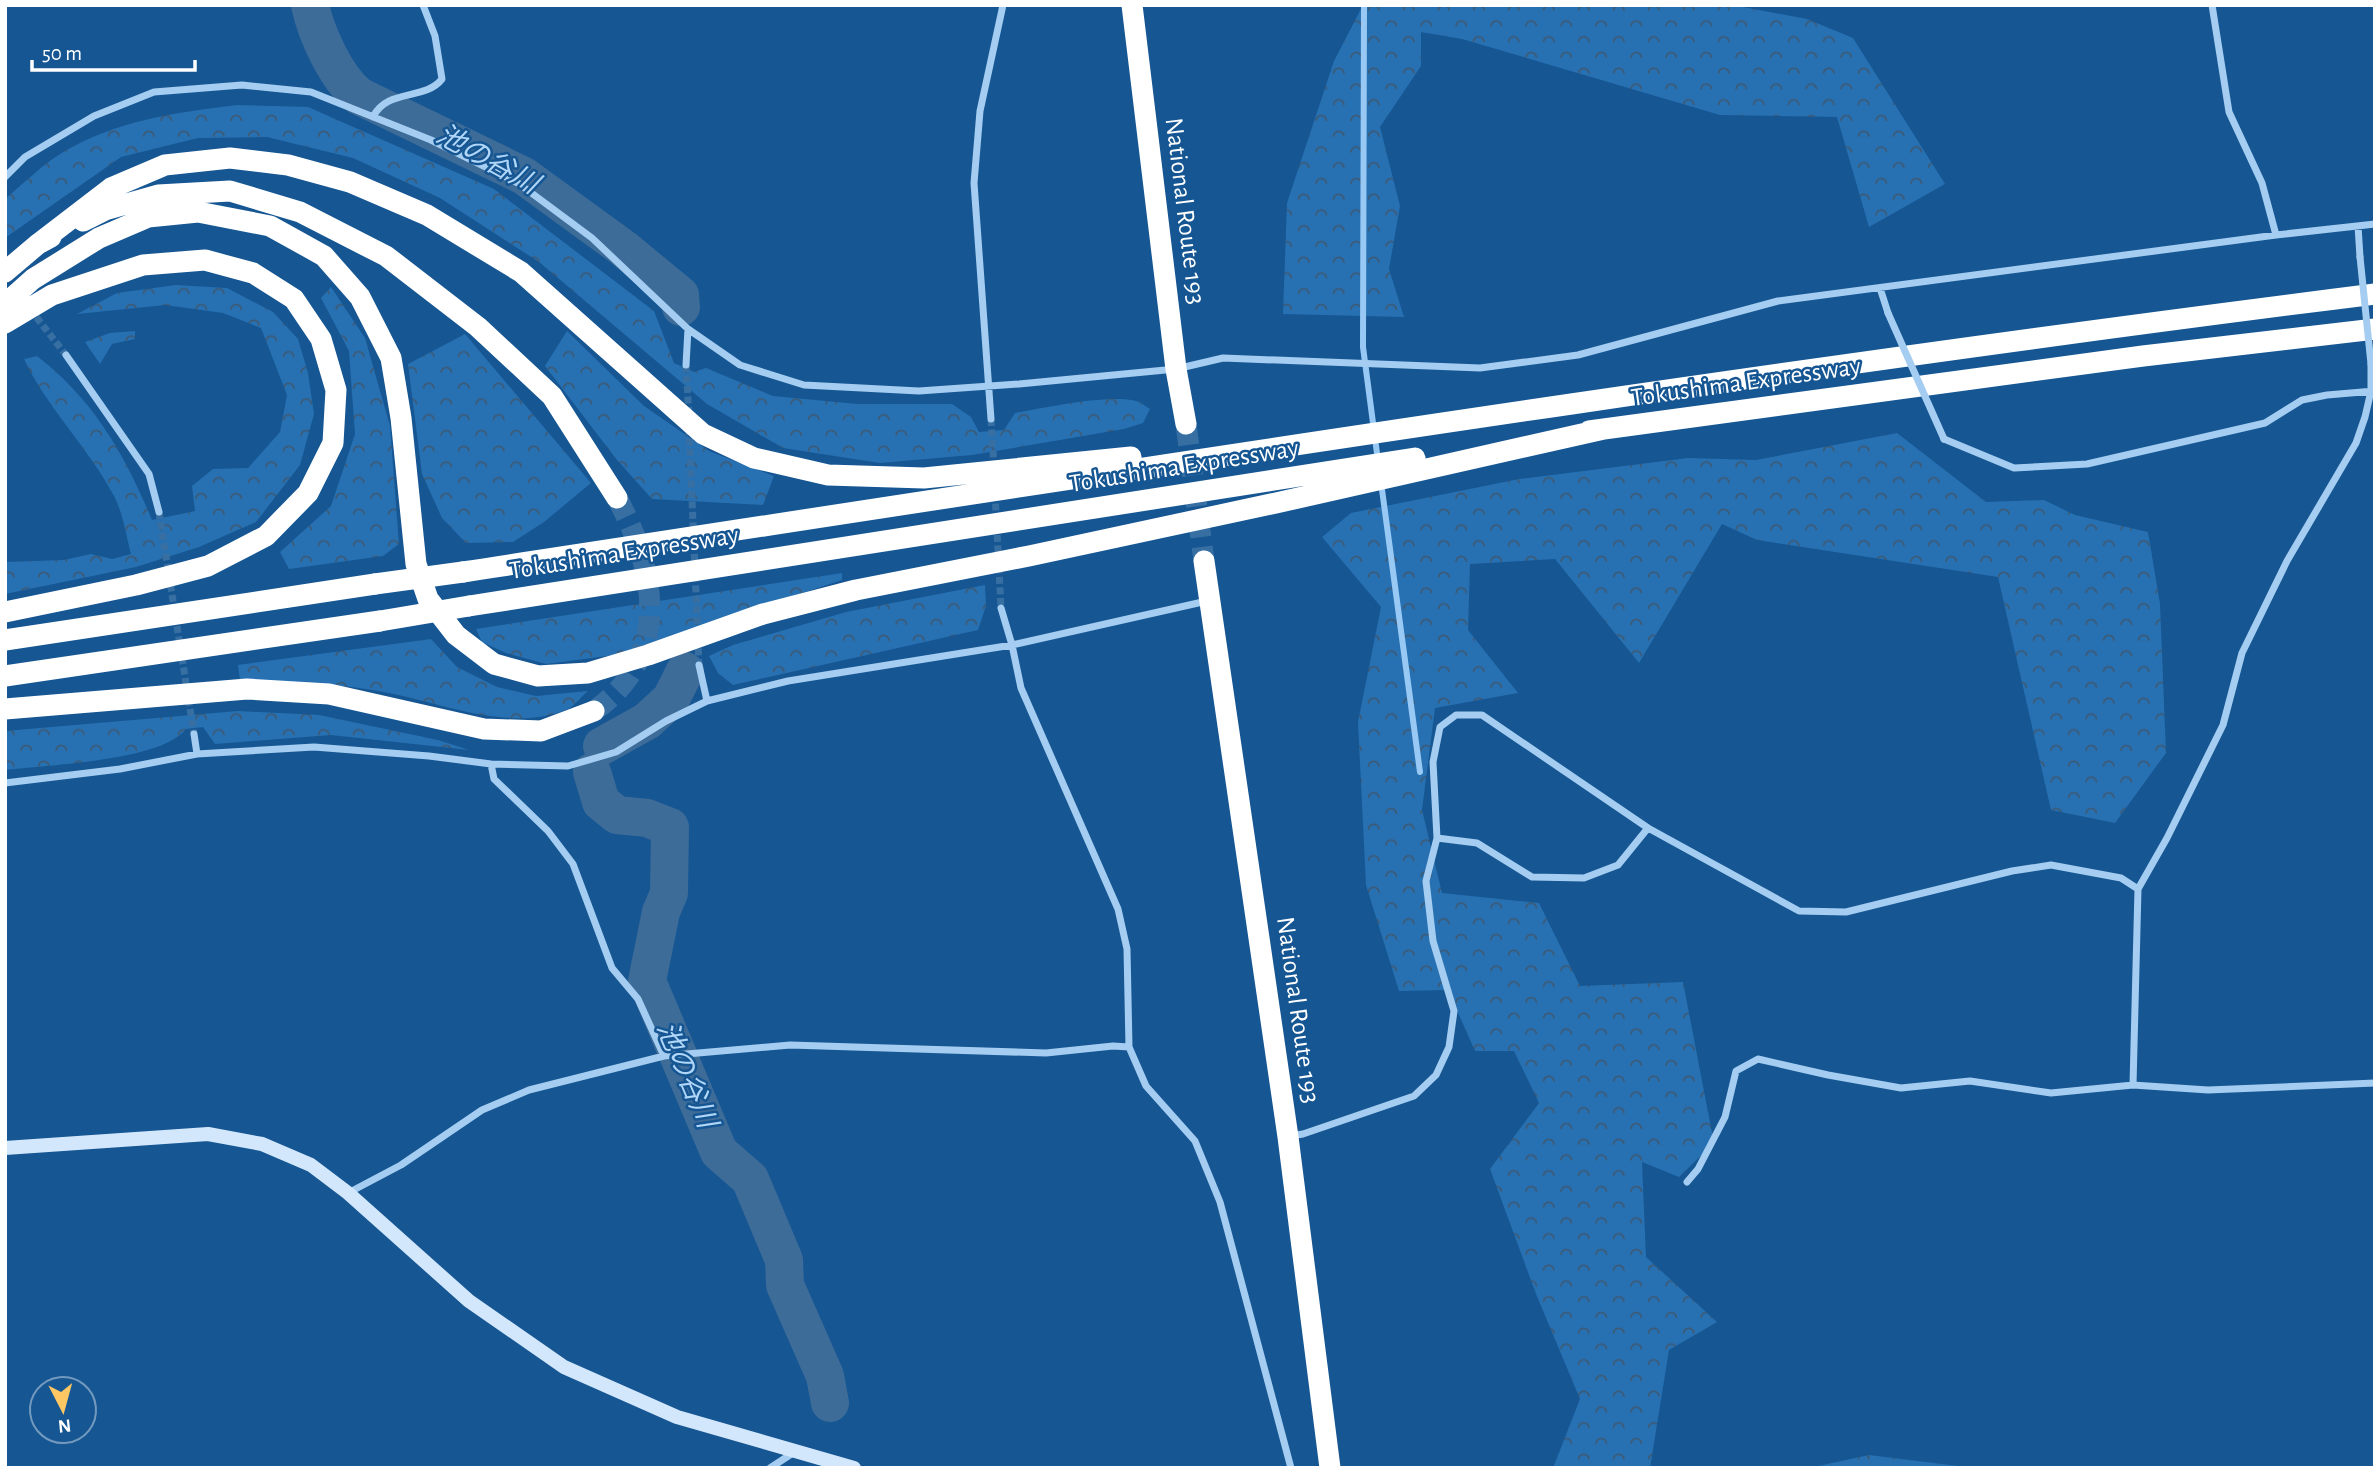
<svg xmlns="http://www.w3.org/2000/svg" width="2380" height="1473" viewBox="0 0 2380 1473" font-family="'Alegreya Sans','Noto Sans JP',sans-serif">
	<style>
		.forest { fill: url(#forest-crowns) }
		.lines { fill: none; stroke-linecap: round; stroke-linejoin: round }
		.stream { stroke: #97c9f4; stroke-width: 6 }
		.river { stroke: #3e6c99; stroke-width: 38 }
		.street-tunnel { stroke: #386fa3; stroke-width: 7; stroke-dasharray: 7 3.5; stroke-linecap: butt }
		.highway-tunnel { stroke: #386fa3; stroke-width: 21; stroke-dasharray: 21 10; stroke-linecap: butt }
		.street { stroke: #a4cdf1; stroke-width: 7 }
		.secondary { stroke: #d3e7fc; stroke-width: 14 }
		.highway { stroke: #fff; stroke-width: 21 }
		.street-bridge { stroke: #a4cdf1; stroke-width: 7 }
		.highway-bridge { stroke: #fff; stroke-width: 21 }
		.labels { text-anchor: middle; dominant-baseline: central; stroke-width: 5; stroke-linejoin: round; paint-order: stroke }
		.street-label { font-size: 26px; fill: #fff; stroke: #155693 }
		.water-label { font-size: 28px; font-style: italic; fill: #b0d6f8; stroke: #155693 }
	</style>
	<defs>
		<pattern id="forest-crowns" width="20" height="18" patternUnits="userSpaceOnUse" patternTransform="scale(1.75)"><rect width="20" height="18" fill="#2770b2"/><path d="M2 6a3 3 0 1 1 6 0M12 15a3 3 0 1 1 6 0" fill="none" stroke="#3d5a75"/></pattern>
	</defs>
	<rect width="100%" height="100%" fill="#155693"/>
	<path class="forest" d="M1363 5H1732L1807 19 1853 38 1945 184 1869 227 1837 117 1720 115 1462 39 1421 32V66L1380 127 1400 206 1389 269 1404 317 1283 314 1287 203 1334 61Z
		M237 105 308 107 494 189 654 311 674 363 694 372 706 368 773 396 857 404H952L971 417 979 432 1004 430 1015 413C1045 408 1107 394 1136 401 1141 402 1145 406 1150 409L1143 423 1124 429 972 455 880 463 783 448 707 404 539 262 440 198 353 158 267 137 198 138 121 157 5 238V199C23 184 41 166 60 154 116 120 174 113 237 105Z
		M176 285 227 288 273 312 298 339 308 373 314 414 300 465 256 522 199 547 136 567 5 594V562L64 560 91 554 112 559 131 554C126 535 123 513 114 496 88 447 47 408 24 359L37 356C94 400 125 455 152 520L195 511 192 486 213 469 248 468 280 432 287 395 261 328 223 313 165 305 77 314 117 293Z
		M331 287 365 338 390 426 399 544 383 556 289 569 280 552 331 506 355 434 349 351 321 298Z
		M135 331V339L112 344 100 364 85 342 110 333Z
		M567 331 644 406 709 451 774 476 763 505 652 499 617 460 545 366Z
		M465 334 591 483 544 522 513 542 466 543 442 518 422 474 408 364Z
		M1897 433 1986 502 2044 500 2075 515 2148 532 2160 604 2166 753 2115 823 2051 810 1998 577 1757 540 1722 524 1639 663 1555 559 1470 564 1468 630 1518 693 1435 708 1422 810 1442 893 1539 903 1580 986 1683 982 1714 1143 1679 1177 1642 1162 1646 1257 1717 1322 1669 1350 1650 1468H1553L1580 1399 1536 1294 1490 1169 1539 1103 1514 1051H1475L1448 990 1399 991 1366 885 1358 722 1381 607 1322 537 1351 513 1519 479 1688 458 1756 460Z
		M842 573V580L614 655 546 664 506 653 482 642 476 629Z
		M985 585 986 606 978 630 733 685 718 673 709 656 733 645 846 612Z
		M431 639 457 667 497 687 536 696 588 691C582 696 575 705 568 709 513 733 444 704 389 693 340 683 290 682 240 680L238 665Z
		M238 711 319 715 438 740 469 750 331 735 215 744 203 727 186 729C162 761 46 765 5 770V731Z
		M1869 1455 1966 1467 1967 1468H1809Z"/>
	<g class="lines">
		<path class="stream" d="M1364 5 1363 347 1378 461
			M1381 482 1420 772"/>
		<path class="river" d="M310 5C316 33 336 78 359 96L524 176 623 248 680 295 681 307
			M602 746 647 721 671 699 685 671
			M592 772 601 802 617 815 647 818 670 827 669 893 661 912 647 981 719 1152 750 1179 784 1260 785 1285 825 1376 830 1403"/>
		<path class="street-tunnel" d="M30 309 66 355
			M686 365 689 416
			M991 419 994 467
			M689 428 699 665
			M995 493 1001 608
			M159 512 194 734"/>
		<path class="highway-tunnel" d="M1186 424 1204 561
			M594 711C672 656 657 572 617 498"/>
		<path class="street" d="M2212 5 2229 112 2262 183 2276 235
			M373 117C387 88 425 101 442 79L435 36 423 5
			M5 177 25 157 94 116 154 92 242 85 311 92 431 140 518 183 592 238 688 329 740 365 804 385 919 391 1019 384 1176 369 1223 358 1480 368 1578 355 1778 301 2276 235 2375 224
			M2358 226 2360 257
			M1880 288 1888 313
			M66 355 149 474 159 512
			M686 365 688 329
			M991 419 974 183 980 111 1003 5
			M1944 439 2014 468 2087 464 2265 423 2302 400 2327 395 2374 391
			M1001 608 1012 645 1021 688 1118 909 1127 949 1129 1047 1146 1086 1195 1141 1220 1202 1291 1468
			M699 665 707 701
			M194 734 197 754
			M491 764 494 779 548 831 573 864 612 968 638 999 664 1056
			M5 783 120 769 197 754 314 747 429 756 491 764 568 766 616 752 666 721 707 701 788 681 1012 645 1207 601
			M1437 838 1433 762 1440 727 1456 715H1482L1648 828 1799 911 1846 912 2012 871 2051 865 2121 878 2138 889
			M2133 1085 2138 889 2167 838 2223 725 2242 653 2287 561 2356 443 2365 417 2371 391V364
			M1290 1136 1303 1134 1414 1096 1436 1075 1449 1047 1454 1011 1433 941 1426 881 1437 838 1477 843 1532 877 1584 878 1618 865 1648 828
			M1687 1182 1698 1169 1725 1117 1736 1071 1758 1059 1828 1075 1901 1088 1970 1081 2051 1093 2133 1085 2208 1090 2375 1083
			M348 1193 401 1165 482 1110 529 1090 664 1056 790 1045 1046 1053 1113 1046 1129 1047
			M770 1468 796 1451"/>
		<path class="secondary" d="M5 1148 208 1134 262 1144 311 1165 348 1193 469 1301 564 1367 677 1417 854 1468"/>
		<path class="highway" d="M1132 5 1176 369 1186 424
			M83 221 105 210 158 195 230 191 300 212 386 256 478 327 552 396 617 498
			M38 244 111 188 165 165 230 158 288 165 350 182 427 215 521 272 703 434 754 458 828 475 924 478 1131 457
			M5 272 38 244 51 237
			M5 304 33 279 99 238 148 217 198 212 270 226 324 256 360 297 391 358 401 418 416 564 428 599 456 635 494 664 538 676 588 673 648 655 763 614 856 590 1029 556 1276 503 1604 429
			M5 323 52 295 143 265 205 260 253 273 294 299 321 339 336 390 333 443 308 493 266 536 208 566 136 585 5 612
			M1589 431 2143 356 2375 329
			M1204 561 1288 1137 1330 1468
			M463 572C1100 475 1736 374 2375 294
			M469 606 1415 458
			M5 640 375 584
			M5 676 380 621
			M5 709 247 689 329 694 484 729 541 731 594 711"/>
		<path class="street-bridge" d="M2360 257 2371 364
			M1888 313 1944 439"/>
		<path class="highway-bridge" d="M375 584 463 572
			M380 621 469 606"/>
	</g>
	<g class="labels">
		<g class="street-label">
			<text transform="translate(1185 211) rotate(83)">National Route 193</text>
			<text transform="translate(1746 382) rotate(-8)">Tokushima Expressway</text>
			<text transform="translate(1184 466) rotate(-9)">Tokushima Expressway</text>
			<text transform="translate(624 553) rotate(-9)">Tokushima Expressway</text>
			<text transform="translate(1298 1010) rotate(82)">National Route 193</text>
		</g>
		<g class="water-label">
			<text transform="translate(487 160) rotate(29)">池の谷川</text>
			<text transform="translate(686 1075) rotate(67)">池の谷川</text>
		</g>
	</g>
	<rect width="2380" height="1473" fill="none" stroke="#ffffff" stroke-width="14"/>
	<g transform="translate(63 1410) rotate(174)"><circle r="33" fill="#155693" stroke="#739abe" stroke-width="2"/>
	<path d="M0-5L12 26L0 18L-12 26Z" fill="#ffc764"/>
	<text y="-10" font-size="19" font-weight="bold" text-anchor="middle" fill="#ffffff">N</text>
	</g>
	<path d="M32 60v10h163v-10" fill="none" stroke="#ffffff" stroke-width="3.5"/>
	<text x="42" y="60" font-size="21" fill="#ffffff" stroke="#155693" stroke-width="5" paint-order="stroke">50 m</text>
</svg>
